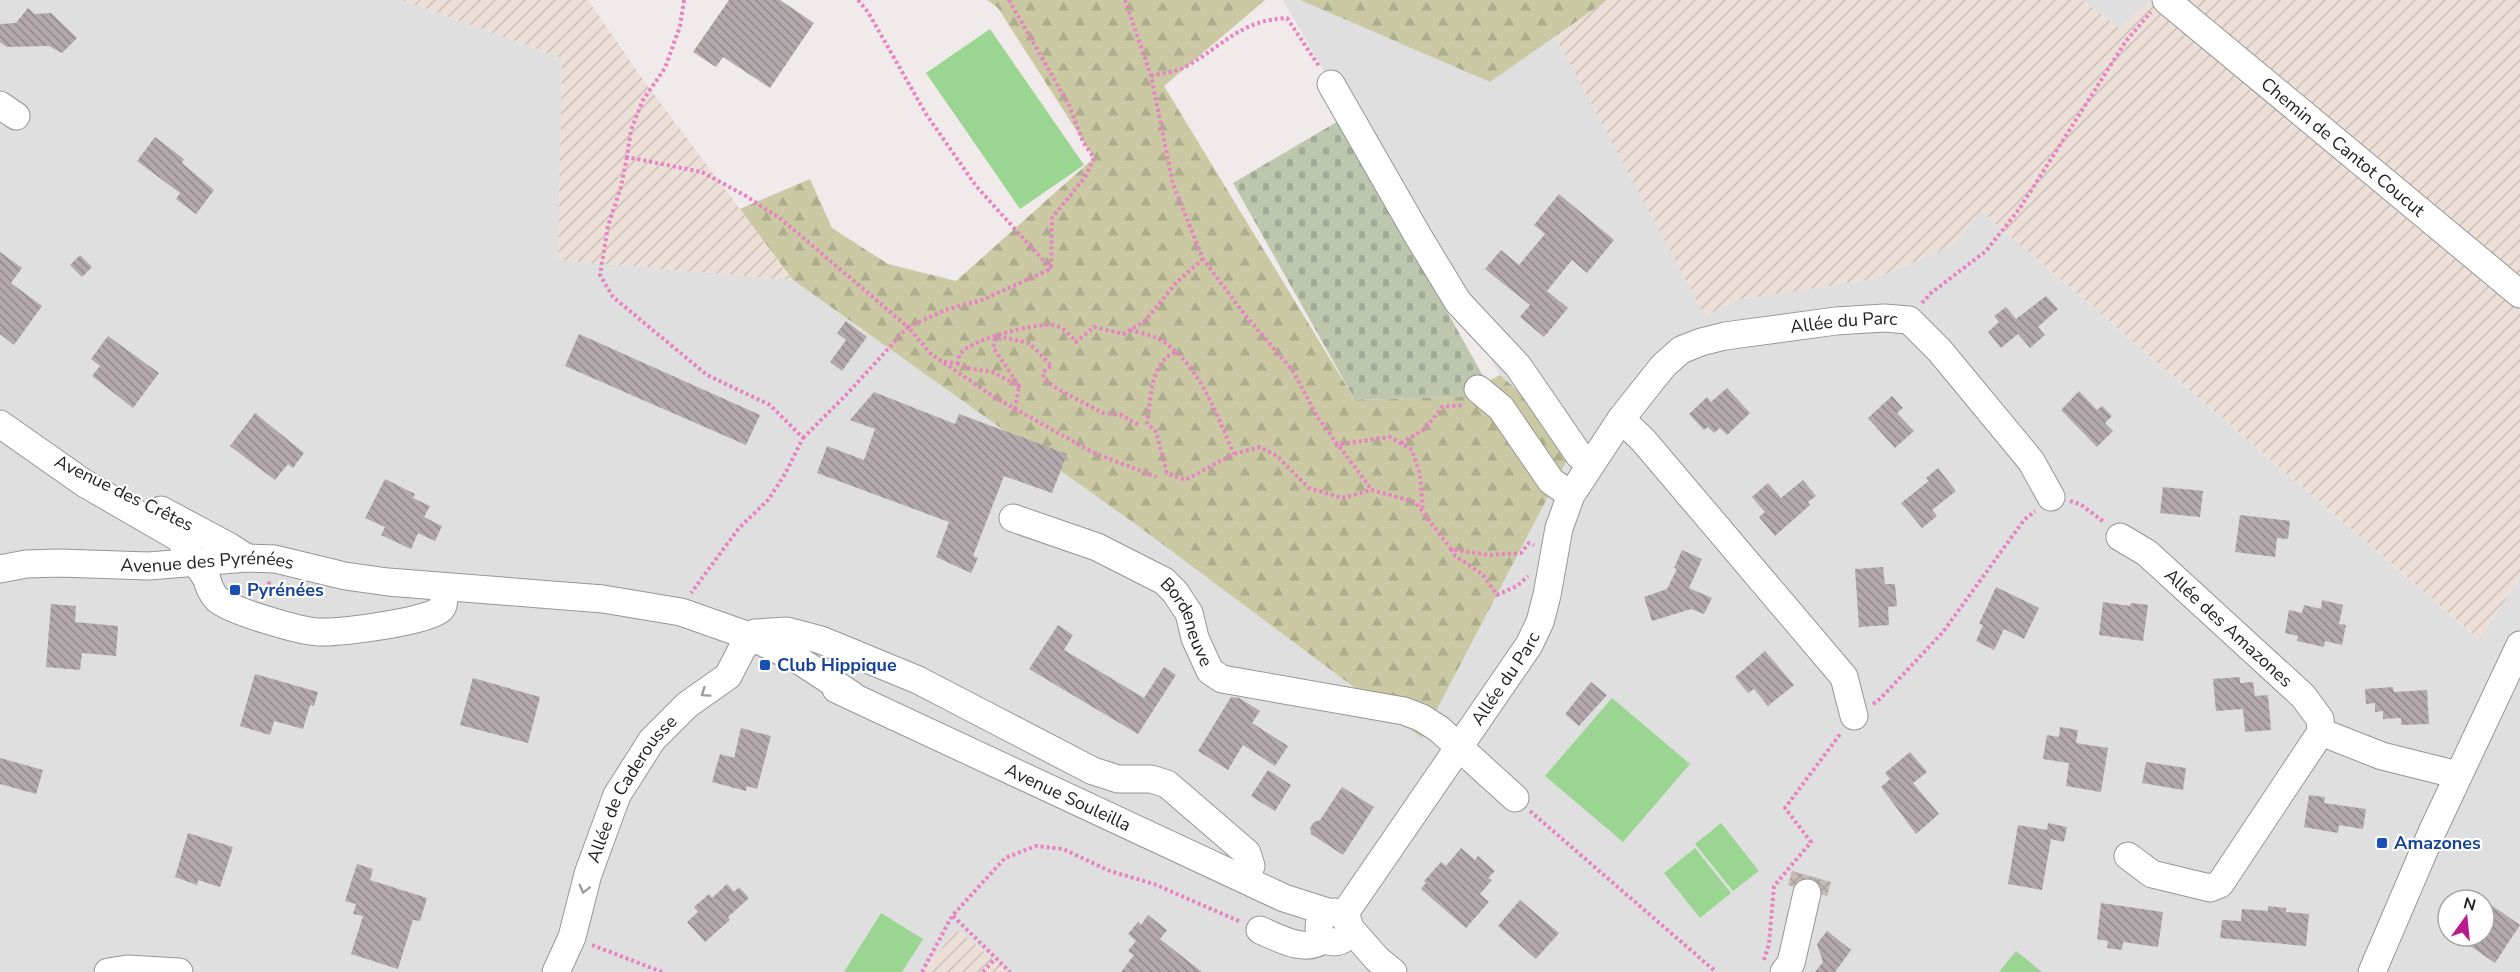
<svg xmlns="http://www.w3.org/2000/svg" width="2520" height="972" viewBox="0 0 2520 972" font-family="'Nunito Sans',sans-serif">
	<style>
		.residential { fill: #dfdfdf; fill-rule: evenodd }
		.construction { fill: url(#construction-cross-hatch) }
		.farmland { fill: url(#farmland-furrows) }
		.forest { fill: url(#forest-firs) }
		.cemetery { fill: url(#cemetery-stones) }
		.pitch { fill: #9bd592 }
		.building { fill: url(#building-back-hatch) }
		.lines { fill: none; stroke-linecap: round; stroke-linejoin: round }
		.minor-casing { stroke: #969696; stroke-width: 29 }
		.path { stroke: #e982c4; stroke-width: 4; stroke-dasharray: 3 3; stroke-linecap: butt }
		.minor { stroke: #fff; stroke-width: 27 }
		.oneway { stroke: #9c9c9c }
		.transit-dot { fill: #1a4fb4; stroke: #fff; stroke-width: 2 }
		.labels { text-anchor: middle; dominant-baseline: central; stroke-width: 4.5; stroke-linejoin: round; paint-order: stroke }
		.street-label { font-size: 18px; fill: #222; stroke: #fff }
		.transit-label { font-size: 18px; font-weight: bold; fill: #164399; stroke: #fff; text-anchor: start }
	</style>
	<defs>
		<pattern id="construction-cross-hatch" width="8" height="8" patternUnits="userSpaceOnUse" patternTransform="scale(1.5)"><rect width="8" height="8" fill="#c4bab6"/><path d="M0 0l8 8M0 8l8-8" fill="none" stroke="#a8a09c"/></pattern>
		<pattern id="farmland-furrows" width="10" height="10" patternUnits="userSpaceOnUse" patternTransform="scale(1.5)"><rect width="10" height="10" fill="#ecdfd8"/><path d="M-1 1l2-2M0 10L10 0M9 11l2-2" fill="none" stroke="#cabfb9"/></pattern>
		<pattern id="forest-firs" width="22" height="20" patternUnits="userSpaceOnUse" patternTransform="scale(1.5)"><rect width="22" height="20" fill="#cac9a4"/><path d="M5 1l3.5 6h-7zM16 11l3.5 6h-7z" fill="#adac8d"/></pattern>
		<pattern id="cemetery-stones" width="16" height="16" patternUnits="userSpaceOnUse" patternTransform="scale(1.5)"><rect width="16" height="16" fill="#bcc7ae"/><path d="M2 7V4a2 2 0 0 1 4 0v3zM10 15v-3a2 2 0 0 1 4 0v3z" fill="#a1ab95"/></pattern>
		<pattern id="building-back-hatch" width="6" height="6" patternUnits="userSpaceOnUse" patternTransform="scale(1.5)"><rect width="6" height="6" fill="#b3a9ac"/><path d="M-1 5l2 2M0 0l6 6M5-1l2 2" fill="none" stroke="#91898c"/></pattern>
	</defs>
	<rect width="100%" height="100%" fill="#f1eaea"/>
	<path class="residential" d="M0 0H402L562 58 558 260 793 280 1134 523 1422 738 1576 443 1500 375 1283 0H1300L1490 82 1555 36 1705 315 1737 300 1874 279 1955 244 1981 211 2479 640 2520 577V972H1009L956 929 924 972H0ZM2448 900H2484V936H2448Z
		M2082 0H2151L2120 29Z"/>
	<path class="construction" d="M1792 871 1831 882 1827 896 1788 885Z"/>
	<path class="farmland" d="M402 0H588L646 84 793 280 558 260 562 58Z
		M1607 0H2082L2120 29 2151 0H2520V577L2480 640 1981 211 1955 244 1874 279 1737 300 1705 316 1555 36Z
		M956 929 1009 972H924Z"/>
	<path class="forest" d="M987 0H1265L1164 86 1355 400 1459 397 1500 375 1576 443 1422 738 1134 523 793 280 740 209 810 179 832 228 888 264 956 281 1094 158 998 8Z
		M1300 0H1607L1490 82Z"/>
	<path class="cemetery" d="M1340 120 1487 383 1459 397 1355 400 1233 183Z"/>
	<path class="pitch" d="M990 29 1084 165 1020 209 926 73Z
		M1612 698 1690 764 1623 842 1545 776Z
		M1721 823 1759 871 1733 891 1695 844Z
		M1695 848 1731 893 1700 918 1664 873Z
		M881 913 923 939 902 972H844Z
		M2016 951 2042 972H1999Z"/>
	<path class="building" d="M729 0H780L814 23 770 88 723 57 716 67 693 52Z
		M28 8 35 14 51 13 77 38 62 53 49 46 7 47 0 42V24L16 23Z
		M155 137 184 159 182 163 214 190 196 214 176 199 180 193 137 161Z
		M1559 194 1614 240 1587 273 1572 260 1547 291 1568 308 1544 337 1520 317 1530 305 1485 269 1501 250 1519 265 1545 234 1534 225Z
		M0 252 22 268 11 283 42 306 14 345 0 334Z
		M80 255 92 267 82 277 70 265Z
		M2046 296 2058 309 2038 327 2045 335 2030 348 2018 334 2001 348 1988 332 1999 322 1994 316 2006 307 2016 319Z
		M846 321 867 337 842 371 830 362 846 340 837 333Z
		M579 334 760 415 746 445 565 366Z
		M108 336 159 373 133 408 92 376 100 366 91 359Z
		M1727 388 1750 413 1727 435 1720 428 1714 433 1708 427 1704 430 1689 414 1707 397 1711 402Z
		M2079 391 2097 410 2102 406 2112 416 2105 423 2113 431 2097 447 2061 410Z
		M874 392 955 424 959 414 1067 454 1052 493 1004 476 973 556 978 558 971 573 936 557 949 522 817 473 827 446 864 460 875 429 850 420Z
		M1892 396 1903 408 1897 413 1914 431 1895 448 1868 418Z
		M255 413 304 453 293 468 288 464 275 480 230 446Z
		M1938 468 1956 491 1932 510 1937 516 1922 528 1901 503 1929 481 1926 478Z
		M385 479 415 494 413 498 430 506 424 517 442 526 435 541 418 533 411 549 381 535 385 527 365 518Z
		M1803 480 1816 496 1808 502 1810 505 1775 536 1759 517 1765 512 1752 497 1768 483 1781 498Z
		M2163 487 2203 491 2200 517 2160 513Z
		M2240 515 2290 521 2288 539 2277 538 2275 557 2235 552Z
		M1682 550 1702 559 1689 588 1712 598 1704 614 1691 609 1652 621 1644 597 1667 589 1677 569 1674 568Z
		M1883 567 1885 584H1895L1897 606 1888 607 1889 625 1859 627 1855 569Z
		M1996 587 2039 608 2024 639 2004 629 1994 650 1976 641 1983 625 1979 624Z
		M2322 600 2343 605 2339 624 2346 625 2342 645 2325 641 2324 647 2297 641 2298 636 2285 633 2289 610 2302 613 2304 605 2321 609Z
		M2103 602 2130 606 2131 603 2148 605 2143 641 2099 635Z
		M51 604 76 606 75 622 118 626 116 656 82 653 80 670 46 667Z
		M1058 625 1073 635 1064 650 1144 698 1164 667 1176 675 1138 734 1029 669Z
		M1765 651 1794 685 1768 706 1754 689 1748 693 1735 677Z
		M255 674 318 692 314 706 310 705 303 729 274 721 270 735 240 726Z
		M2240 677V683L2253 682 2255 696 2268 695 2271 730 2245 732 2243 709 2216 711 2213 679Z
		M473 678 540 697 528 743 460 725Z
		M1591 682 1607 695 1579 726 1565 714Z
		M2393 687 2394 692 2427 690 2429 724 2401 725V718L2383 719V711L2375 712V703L2366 704 2365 689Z
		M1231 697 1239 698 1260 711 1252 723 1288 746 1275 766 1243 745 1228 770 1198 751Z
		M2060 727 2078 730 2076 743 2108 748 2101 792 2066 786 2069 763 2043 759 2047 735 2059 737Z
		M741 728 771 736 757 789 747 786 746 791 712 782 720 754 734 758Z
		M1910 752 1927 772 1913 783 1939 814 1916 834 1881 787 1890 779 1885 773Z
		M0 758 43 770 36 794 0 784Z
		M2146 762 2186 768 2183 790 2142 783Z
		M1268 770 1291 785 1275 811 1251 796Z
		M1342 787 1374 807 1343 855 1311 834 1310 828 1314 822 1320 820Z
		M2309 795 2325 797 2324 803 2366 809 2363 829 2339 825 2338 833 2304 827Z
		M2048 823 2067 827 2064 842 2051 839 2042 890 2008 884 2018 825 2047 830Z
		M188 833 233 847 220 887 198 880 197 885 175 877Z
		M1461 848 1475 860 1478 856 1495 871 1488 878 1492 880 1480 894 1489 902 1466 928 1421 889 1426 883 1424 881 1441 862 1446 866Z
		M357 864 373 869 370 880 427 898 420 921 413 920 398 969 351 954 363 916 353 914 356 904 345 901Z
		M727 884 734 892 739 887 749 898 728 917 730 920 705 942 687 922 698 912 694 907 709 894 712 898Z
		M1520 900 1559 933 1536 959 1498 926Z
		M2484 900 2520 925 2495 963 2456 936H2484Z
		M2101 903 2163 912 2158 947 2123 942 2122 950 2107 948 2108 941 2097 939Z
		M2268 906 2286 908V912L2309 914 2306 946 2220 938 2222 920 2241 921 2242 909 2268 911Z
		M1148 915 1167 930 1160 939 1202 972H1121L1134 955 1128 951 1136 941 1128 934 1138 922 1141 925Z
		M1827 931 1851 950 1835 972H1815L1823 962 1817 944Z"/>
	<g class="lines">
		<defs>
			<g id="minor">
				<path id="s1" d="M2166 0 2520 294"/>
				<path d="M1331 84 1418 236 1458 302 1518 366 1579 455 1590 464"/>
				<path d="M0 105 16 116"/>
				<path d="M1478 389 1501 408 1551 481 1571 495"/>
				<path d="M1621 419 1643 440 1844 677 1854 716"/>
				<path d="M0 424 84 483 179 538 207 579C208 585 212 594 217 599 230 611 300 631 318 632 338 633 428 622 441 609 445 604 444 594 444 587"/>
				<path d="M161 510 230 547 247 558"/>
				<path id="s2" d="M1013 518 1097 547 1164 581 1175 592 1189 613 1195 638 1210 671 1222 679 1404 711 1422 718 1439 729 1515 798"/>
				<path id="s3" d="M2120 537 2147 553 2303 696 2320 719 2321 732 2220 884 2210 888 2152 874 2128 856"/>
				<path id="s4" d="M0 569 26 564 59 563 149 566 247 558 275 559 345 576 388 582 603 599 681 612 752 637 800 661 852 695"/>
				<path id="s5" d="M836 689 1284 898 1331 913"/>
				<path d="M2321 732 2382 756 2458 775"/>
				<circle cx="1334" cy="927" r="15"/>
				<path id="s6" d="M1343 916 1529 645 1540 622 1547 595 1559 528 1571 495 1621 419 1663 366 1681 350 1701 342 1725 336 1836 321 1884 318 1909 320 1940 351 2031 461 2051 497"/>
				<path d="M1348 926 1377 959 1393 972"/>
				<path d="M1260 930C1279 938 1305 954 1324 939"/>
				<path d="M108 972 127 969 179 972"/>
				<path id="s7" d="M556 972 572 937 588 874 617 795 652 740 687 705 728 676 742 649 755 633 787 631 821 640 918 680 1093 771 1118 779H1151L1167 784 1247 853 1251 866 1245 879"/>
				<path d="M1784 972 1791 963 1807 893"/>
				<path d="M2372 972 2432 832 2520 645"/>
			</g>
		</defs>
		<use href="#minor" class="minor-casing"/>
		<path class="path" d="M684 0 680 26 665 68 643 100 631 130 627 157 702 172 746 196 781 219 908 327 945 310 982 300 1051 269
			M858 0 868 12 926 114 976 186 1051 269
			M1009 0 1070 107 1083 142 1094 158 1085 177 1052 218 1051 269
			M1125 0 1151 76 1173 184 1203 259 1245 315 1293 371 1318 418 1372 490
			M1151 76C1162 73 1177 72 1187 66 1224 45 1241 20 1287 18L1319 66
			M627 157 621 187 608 226 600 275 613 297 707 375 770 405 803 438 785 474 768 500 739 528 691 593
			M1922 303 1931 293 1986 251 2020 208 2126 41 2151 12
			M1130 330C1138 333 1149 334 1157 338 1198 360 1216 414 1234 454
			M1175 352C1150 363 1151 399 1147 423L1156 432 1167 473 1185 480 1234 454 1260 447 1277 456 1309 488 1342 498 1372 490 1415 502 1451 549 1489 555 1521 553 1529 543 1534 545
			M944 362 957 363C958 362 959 355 960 354 971 339 1035 323 1053 325 1062 326 1070 335 1076 342L1094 327 1123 334 1145 321 1176 283 1203 259
			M957 363 967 368 992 372 1019 386 993 347 997 336 1029 343 1052 366 1043 372 1044 380 1063 392 1103 413 1121 415 1140 426
			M1015 409 1019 386
			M803 438 846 395 908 327 931 354 994 397 1092 452 1156 477
			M1401 443 1425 429 1442 407 1464 405
			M1335 445 1390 437 1412 450 1420 474 1423 510
			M2070 501 2080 504 2104 522
			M1451 549 1453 554 1483 575 1497 595 1517 586 1528 576
			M265 596 270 580
			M1873 704 1881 698 1943 632 2024 520 2035 511
			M1530 811 1716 972
			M953 916 1010 972
			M592 945 662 972
			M1764 960 1769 944 1774 886 1811 842 1785 808 1841 733
			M922 972 952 916 1005 858 1036 846 1063 849 1110 871 1154 884 1241 922
			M983 972 995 959"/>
		<use href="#minor" class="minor"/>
	</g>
	<defs><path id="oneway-chevron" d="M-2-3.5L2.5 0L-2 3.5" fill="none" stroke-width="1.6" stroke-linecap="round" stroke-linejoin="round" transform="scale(1.5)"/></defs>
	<g class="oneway">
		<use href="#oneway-chevron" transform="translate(705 693) rotate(145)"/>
		<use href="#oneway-chevron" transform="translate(584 889) rotate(104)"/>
	</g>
	<g class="transit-dot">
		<rect x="229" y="584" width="12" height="12" rx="3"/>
		<rect x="759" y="659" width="12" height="12" rx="3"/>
		<rect x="2376" y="837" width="12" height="12" rx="3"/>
	</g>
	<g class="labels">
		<g class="street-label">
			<text stroke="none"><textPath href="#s1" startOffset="230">Chemin de Cantot Coucut</textPath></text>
			<text stroke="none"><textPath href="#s6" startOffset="834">Allée du Parc</textPath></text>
			<text transform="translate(124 493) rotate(26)">Avenue des Crêtes</text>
			<text stroke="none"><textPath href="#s4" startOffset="208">Avenue des Pyrénées</textPath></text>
			<text stroke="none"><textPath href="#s2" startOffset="212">Bordeneuve</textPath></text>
			<text stroke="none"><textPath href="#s3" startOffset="142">Allée des Amazones</textPath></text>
			<text stroke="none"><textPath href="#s6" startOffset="288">Allée du Parc</textPath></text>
			<text stroke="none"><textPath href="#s7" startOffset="200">Allée de Caderousse</textPath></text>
			<text stroke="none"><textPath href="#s5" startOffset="256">Avenue Souleilla</textPath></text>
		</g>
		<g class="transit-label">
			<text x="247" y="590">Pyrénées</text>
			<text x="777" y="665">Club Hippique</text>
			<text x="2394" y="843">Amazones</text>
		</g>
	</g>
	<g transform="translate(2466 918) rotate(15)"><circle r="28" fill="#ffffff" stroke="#a7a7a7" stroke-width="1.5"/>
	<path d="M0-4.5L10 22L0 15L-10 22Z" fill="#b91a90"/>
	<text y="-9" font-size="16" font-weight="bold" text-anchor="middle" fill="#222222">N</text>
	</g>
</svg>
